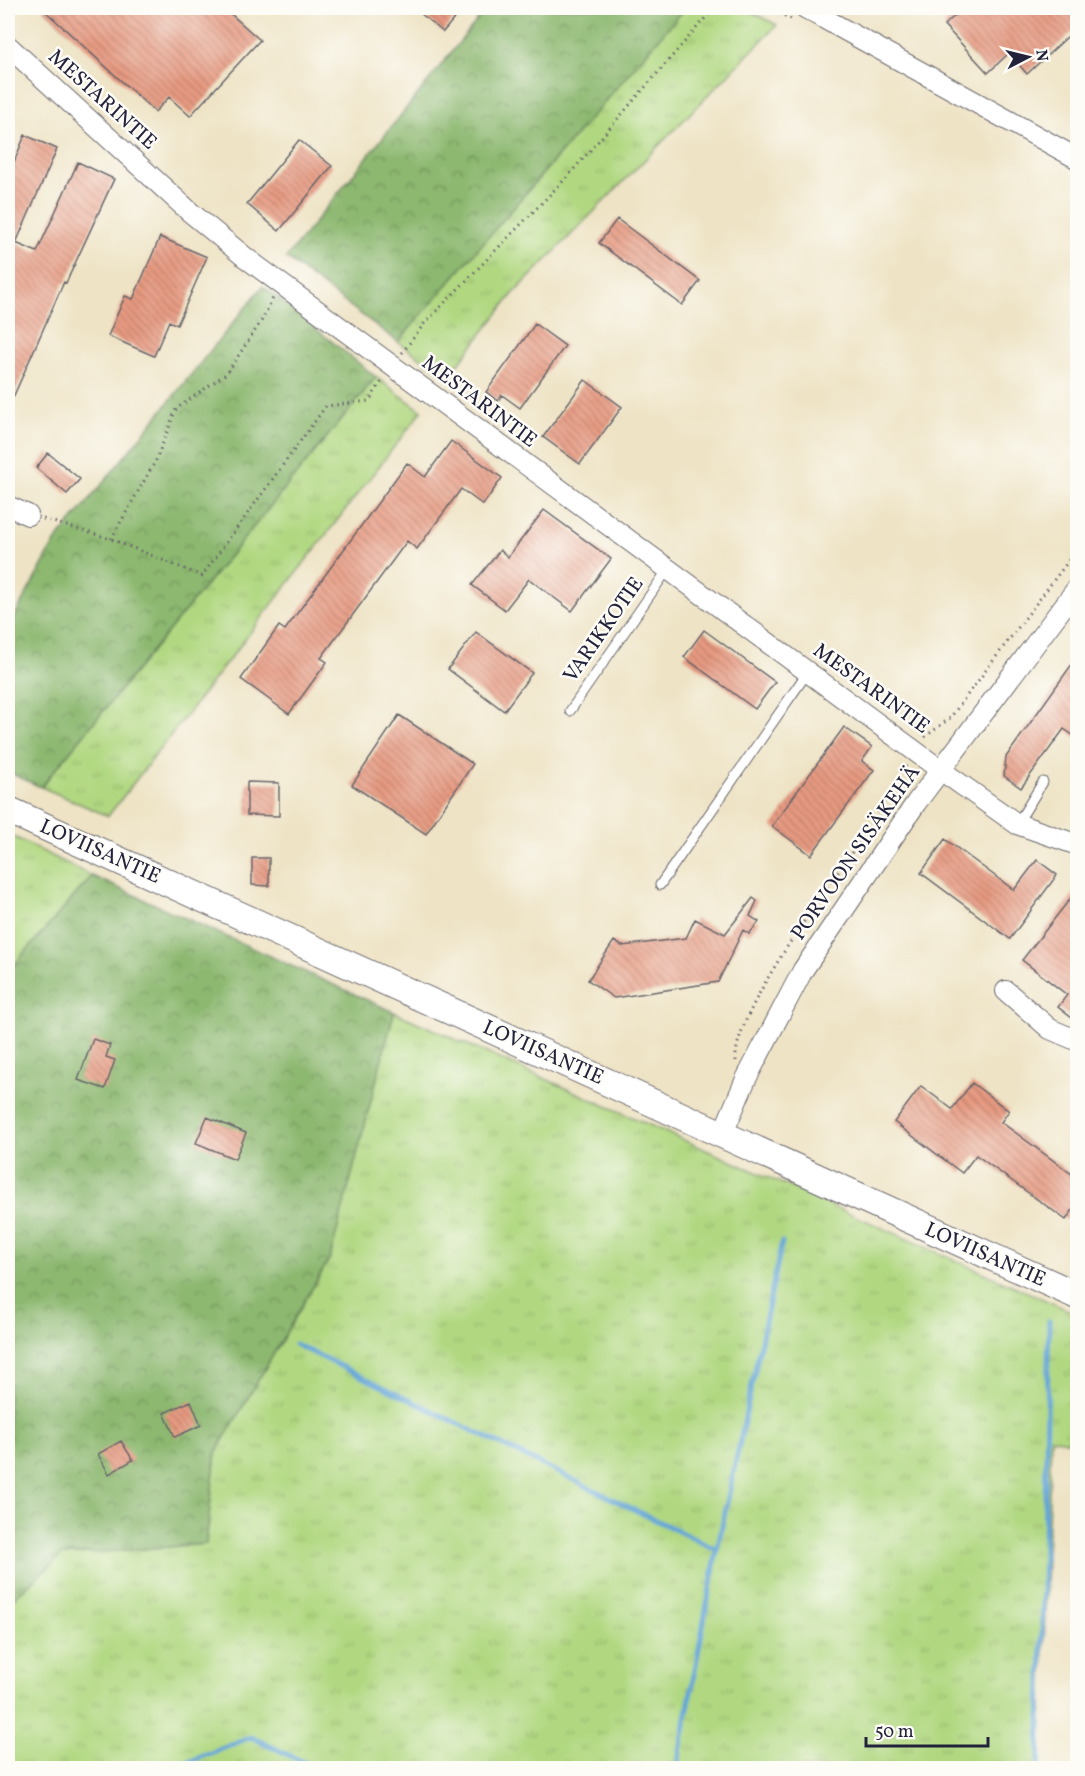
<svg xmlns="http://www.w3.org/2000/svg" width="1085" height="1776" viewBox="0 0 1085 1776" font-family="Vollkorn,serif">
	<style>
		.grass { fill: url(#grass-tufts); stroke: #6a7d5e; stroke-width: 1.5 }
		.forest { fill: url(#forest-crowns); stroke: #576d55; stroke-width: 1.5 }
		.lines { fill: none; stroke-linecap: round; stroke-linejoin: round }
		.stream { stroke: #63a5d7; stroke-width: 5 }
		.building { fill: url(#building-back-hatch) }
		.lane-casing { stroke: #69666b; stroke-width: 11 }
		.street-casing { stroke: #69666b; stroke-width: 22 }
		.secondary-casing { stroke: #69666b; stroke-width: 29 }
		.path { stroke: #69666b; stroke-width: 3; stroke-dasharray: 1.5 4.5; stroke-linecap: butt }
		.lane { stroke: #fff; stroke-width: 9 }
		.street { stroke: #fff; stroke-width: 20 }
		.secondary { stroke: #fff; stroke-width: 27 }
		.labels { text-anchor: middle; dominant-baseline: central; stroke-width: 5; stroke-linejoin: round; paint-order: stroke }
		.street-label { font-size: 21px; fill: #22223b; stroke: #fdfcf7 }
	</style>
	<defs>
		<pattern id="grass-tufts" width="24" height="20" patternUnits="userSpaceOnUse" patternTransform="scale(1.5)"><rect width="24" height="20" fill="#b1d881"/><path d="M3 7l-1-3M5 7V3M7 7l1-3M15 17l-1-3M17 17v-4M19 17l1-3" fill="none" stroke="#98b970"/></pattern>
		<pattern id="forest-crowns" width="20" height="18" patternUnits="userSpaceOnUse" patternTransform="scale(1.5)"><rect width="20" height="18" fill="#8cb86f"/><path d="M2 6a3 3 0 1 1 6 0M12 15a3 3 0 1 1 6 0" fill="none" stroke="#72955c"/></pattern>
		<pattern id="building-back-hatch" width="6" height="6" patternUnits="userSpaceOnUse" patternTransform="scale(1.5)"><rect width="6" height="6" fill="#e79a81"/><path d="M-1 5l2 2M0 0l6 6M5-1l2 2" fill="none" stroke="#bb7d6b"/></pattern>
	</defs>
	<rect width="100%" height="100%" fill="#fdfcf7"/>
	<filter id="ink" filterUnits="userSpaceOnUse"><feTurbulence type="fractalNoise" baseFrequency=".0167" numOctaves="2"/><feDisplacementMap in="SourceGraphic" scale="12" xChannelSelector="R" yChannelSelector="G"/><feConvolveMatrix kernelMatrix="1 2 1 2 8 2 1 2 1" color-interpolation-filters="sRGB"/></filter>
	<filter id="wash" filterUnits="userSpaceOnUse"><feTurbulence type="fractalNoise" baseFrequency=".008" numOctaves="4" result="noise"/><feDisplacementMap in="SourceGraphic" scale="24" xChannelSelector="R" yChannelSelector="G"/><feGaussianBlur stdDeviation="1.35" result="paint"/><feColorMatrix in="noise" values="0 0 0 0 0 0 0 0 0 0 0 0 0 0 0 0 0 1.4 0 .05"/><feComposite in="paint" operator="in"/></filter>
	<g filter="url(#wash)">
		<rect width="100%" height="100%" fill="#eee3c5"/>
		<path class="grass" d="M685 8H744L777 25 513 294 448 377 398 342Z
			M376 377 422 411 108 816 41 787Z
			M12 836 92 876 8 972V841Z
			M394 1012 1077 1314V1443L1051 1438 1040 1768H8V1603L62 1555 206 1544 216 1452 330 1258Z"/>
		<path class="forest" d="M487 8H685L398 342 286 258Z
			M263 286 376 377 41 787 8 772V628L55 542Z
			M92 876 394 1012 330 1258 216 1452 206 1544 62 1555 8 1603V972Z"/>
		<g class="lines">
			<path class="stream" d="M295 1344 717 1550
				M173 1768 251 1737 316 1768
				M677 1768 717 1550 782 1242
				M1039 1768 1049 1321"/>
		</g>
		<g id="blocks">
			<path class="building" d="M42 8H224L260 40 190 116 169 97 155 112Z
				M414 8H463L443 32Z
				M964 8H1077V28L1027 74 1009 53 988 73 944 25Z
				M25 135 57 149 16 243 37 252 78 162 114 179 66 283 64 282 8 409V177Z
				M299 140 332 166 279 231 247 204Z
				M617 219 700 281 682 305 599 243Z
				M160 237 207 257 177 325 169 321 154 356 108 336 125 296 133 299Z
				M535 324 565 346 520 408 502 395 498 401 486 392Z
				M585 380 622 407 580 464 543 437Z
				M451 441 502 478 483 505 461 489 417 549 407 541 321 658 327 662 289 714 241 679 279 626 285 630 407 463 425 477Z
				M48 453 80 479 67 494 36 468Z
				M544 510 611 559 572 611 529 579 505 610 472 585 500 550 508 557Z
				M704 630 775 682 755 709 684 657Z
				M476 632 532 673 504 711 448 669Z
				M1077 657V738L1064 729 1021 788 1004 776 1006 757Z
				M399 715 473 764 426 834 352 785Z
				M844 727 872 747 862 761 874 770 811 855 772 826Z
				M247 782 279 783V816L247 815Z
				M945 839 1014 890 1037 860 1057 875 1010 939 921 873Z
				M252 858H269V886L252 885Z
				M1077 890V1022L1058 1007 1067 995 1022 960Z
				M753 898 757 901 750 916 759 922 749 934 743 930 718 982 614 998 588 980 614 941 622 946 686 938 695 919 725 934Z
				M93 1039 110 1045 106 1057 115 1060 105 1089 78 1080Z
				M972 1083 1009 1111 1001 1122 1077 1178V1204L1066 1220 976 1155 962 1173 894 1122 921 1086 952 1109Z
				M207 1117 246 1133 235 1159 196 1143Z
				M191 1401 201 1425 175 1437 164 1413Z
				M121 1441 133 1460 109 1474 98 1454Z"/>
		</g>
	</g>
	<g filter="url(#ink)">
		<use href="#blocks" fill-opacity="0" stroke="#69666b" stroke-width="1.5"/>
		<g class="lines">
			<defs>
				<path id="lane" d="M570 711 668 569
					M1017 824 1043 782
					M660 885 807 673"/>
				<path id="street" d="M805 8 1078 159
					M8 46 190 212 246 258 942 771 1017 824 1078 845
					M8 506 28 515
					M1006 991 1050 1029 1078 1041
					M723 1133 746 1079 803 970 916 803 1078 587"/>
				<path id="secondary" d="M8 810 1078 1296"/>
			</defs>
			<use href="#lane" class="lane-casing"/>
			<use href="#street" class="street-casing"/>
			<use href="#secondary" class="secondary-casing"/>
			<path class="path" d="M768 8 791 19
				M402 353 424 324 568 176 714 8
				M43 519 111 539 202 576 326 406 369 401 382 381
				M111 539 156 460 176 409 227 373 262 320 273 298
				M925 737 950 718 1078 548
				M736 1061C732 1013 829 888 858 843 875 818 890 791 906 765"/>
			<use href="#lane" class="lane"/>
			<use href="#street" class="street"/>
			<use href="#secondary" class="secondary"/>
		</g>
	</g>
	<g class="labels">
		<g class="street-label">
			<text transform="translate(102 100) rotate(42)">MESTARINTIE</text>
			<text transform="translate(479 402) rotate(37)">MESTARINTIE</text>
			<text transform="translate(604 630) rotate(-55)">VARIKKOTIE</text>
			<text transform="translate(871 689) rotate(36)">MESTARINTIE</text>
			<text transform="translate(100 852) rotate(24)">LOVIISANTIE</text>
			<text transform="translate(856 853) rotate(-55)">PORVOON SISÄKEHÄ</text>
			<text transform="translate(543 1053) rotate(24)">LOVIISANTIE</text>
			<text transform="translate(985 1255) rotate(24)">LOVIISANTIE</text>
		</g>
	</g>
	<rect width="1085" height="1776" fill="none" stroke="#fdfcf7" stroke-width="30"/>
	<g transform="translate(1028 57) rotate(83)" stroke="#fdfcf7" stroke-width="4.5" paint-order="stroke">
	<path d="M0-4.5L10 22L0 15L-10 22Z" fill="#22223b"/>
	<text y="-9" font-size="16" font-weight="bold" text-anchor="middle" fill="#22223b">N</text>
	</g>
	<path d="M866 1737v9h122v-9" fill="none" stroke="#22223b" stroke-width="3"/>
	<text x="875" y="1737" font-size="18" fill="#22223b" stroke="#fdfcf7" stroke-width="4.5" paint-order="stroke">50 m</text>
</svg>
